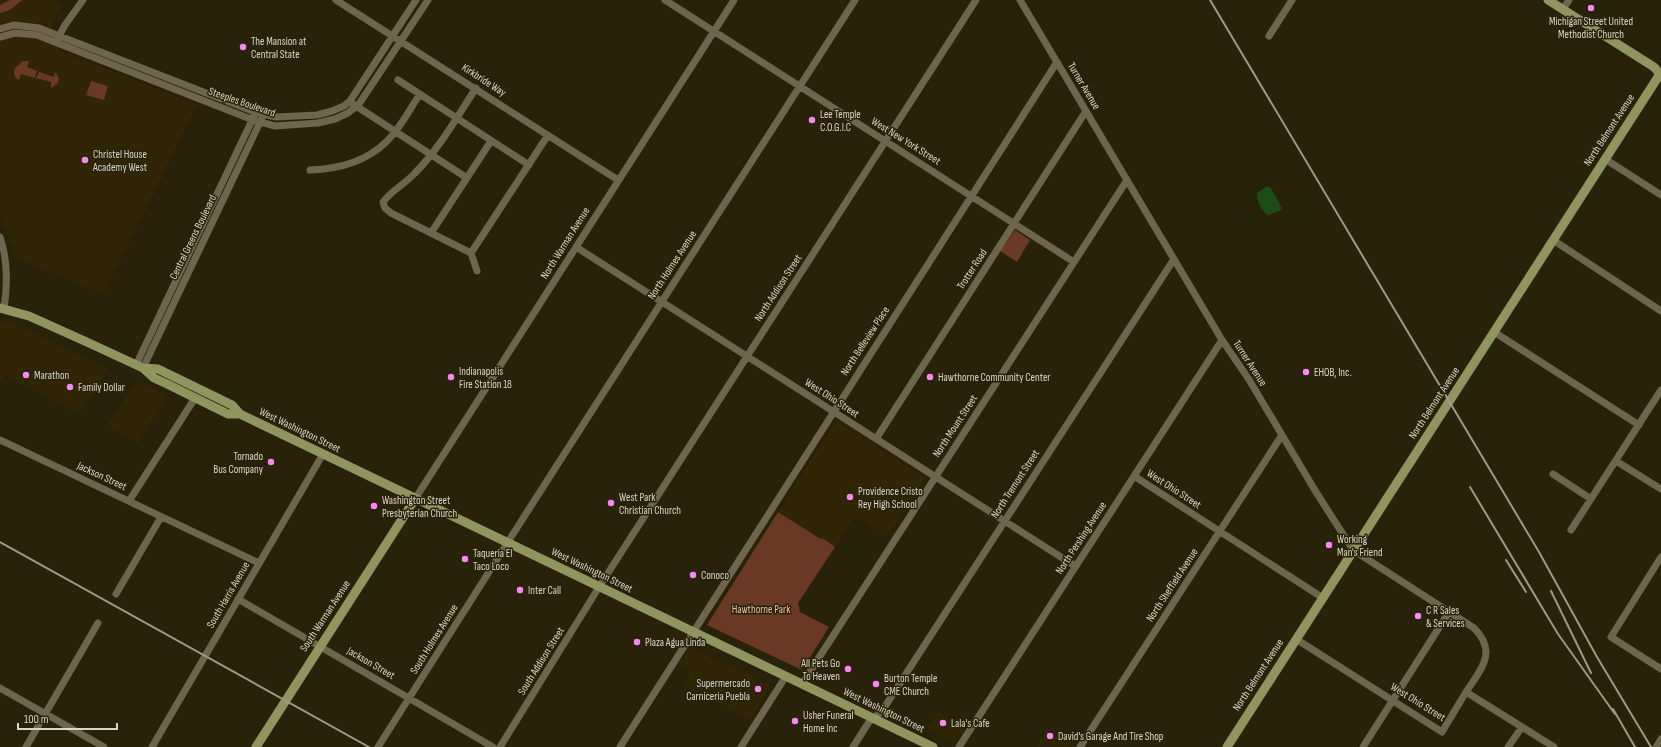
<svg xmlns="http://www.w3.org/2000/svg" width="1661" height="747" viewBox="0 0 1661 747" font-family="'Sofia Sans Condensed',sans-serif">
	<style>
		.built { fill: #302606 }
		.green { fill: #6a3924 }
		.water { fill: #1b4d14 }
		.lines { fill: none; stroke-linecap: round; stroke-linejoin: round }
		.minor { stroke: #6e664c; stroke-width: 7 }
		.major { stroke: #90945f; stroke-width: 9 }
		.rail { stroke: #9d9887; stroke-width: 2 }
		.poi-dot { fill: #f689ed; stroke: #29220a; stroke-width: 1.5 }
		.labels { text-anchor: middle; dominant-baseline: central; stroke-width: 3; stroke-linejoin: round; paint-order: stroke }
		.poi-label { font-size: 11px; fill: #d9d5c7; stroke: #29220a; text-anchor: start }
		.street-label { font-size: 11px; fill: #d9d5c7; stroke: #29220a }
		.park-label { font-size: 11px; fill: #f1c0ac; stroke: #29220a }
	</style>
	<rect width="100%" height="100%" fill="#29220a"/>
	<path class="built" d="M0 0H56L59 9 53 25 60 51 197 105 104 294 15 257 0 215Z
		M7 320 108 369 79 414 5 375 0 382V324Z
		M137 381 168 396 138 442 107 425Z
		M836 421 925 478 887 537 855 516 835 547 824 539H819L778 512Z
		M690 647 770 685 751 720 685 685 689 676V670L679 664Z
		M938 712 965 728 955 742 953 743 927 730Z
		M1047 730 1073 743 1070 747H1036Z"/>
	<path class="green" d="M10 0H22L10 10 0 13V5Z
		M23 61H29L27 67 37 71 35 78 21 74 19 80C14 78 13 73 15 68Z
		M39 72 54 77 55 72 59 78 58 83 51 88V82L36 78Z
		M91 81 108 86 104 100 86 95Z
		M1015 230 1030 240 1017 262 1000 251Z
		M778 512 819 538 824 539 835 547 798 603 800 612 829 627 802 670 707 625Z"/>
	<path class="water" d="M1267 186 1271 188 1282 208 1280 211 1268 215C1261 211 1257 201 1257 193Z"/>
	<g class="lines">
		<path class="minor" d="M336 0 618 180
			M665 0 1074 262
			M1020 0 1222 340 1248 378 1316 492 1353 550 1474 628C1498 652 1481 669 1466 692
			M1563 9 1569 0
			M0 29 14 25 39 28 255 112 276 117 317 115 332 111 344 106 350 101 416 0
			M1269 36 1292 0
			M0 37 15 33 37 35 253 120 275 126 318 123 335 119 348 113 359 104 428 0
			M58 38 65 25 83 0
			M398 80 529 165
			M353 104 467 178
			M1605 159 1661 195
			M310 170C337 169 366 162 386 142 400 129 409 110 420 94
			M431 233 491 141
			M0 237C8 261 8 283 4 308
			M1553 240 1661 311
			M576 247 1075 566
			M471 253 391 213 385 208 383 202C392 190 405 184 415 173 439 149 457 117 476 88
			M477 271 471 253 548 135
			M1494 332 1639 425
			M136 365 254 116
			M143 368 262 118
			M876 439 1086 111
			M0 440 259 563
			M1616 461 1661 489
			M1553 474 1591 499
			M1134 476 1323 598
			M415 499 734 0
			M129 501 195 398
			M1571 530 1661 390
			M1661 557 1611 637 1661 669
			M116 594 161 517
			M238 599 493 747
			M1296 639 1442 732 1466 692 1554 747
			M802 684 1127 180
			M0 688 104 747
			M26 747 98 623
			M152 747 323 454
			M378 747 513 534 855 0
			M500 747 599 587 976 0
			M620 747 1057 62
			M741 747 786 676
			M853 747 869 722 882 711 1174 259
			M959 747 1222 340
			M1080 747 1282 435
			M1363 747 1449 612
			M1508 747 1522 727
			M1656 747 1661 739"/>
		<path class="major" d="M1548 0 1654 67 1661 75
			M0 308 29 316 89 343 143 368 154 378 165 383 228 414H240L933 747
			M143 368 158 369 232 405 240 414
			M256 747 415 499
			M1227 747 1660 74"/>
		<path class="rail" d="M1210 0 1539 552 1597 657 1651 747
			M1470 487 1558 634 1615 714
			M0 542 369 747
			M1506 560 1526 592
			M1551 591 1591 673
			M1613 709 1635 747"/>
	</g>
	<g class="poi-dot">
		<circle cx="1591" cy="8" r="4"/>
		<circle cx="243" cy="47" r="4"/>
		<circle cx="812" cy="120" r="4"/>
		<circle cx="85" cy="160" r="4"/>
		<circle cx="1306" cy="372" r="4"/>
		<circle cx="26" cy="375" r="4"/>
		<circle cx="451" cy="377" r="4"/>
		<circle cx="930" cy="377" r="4"/>
		<circle cx="70" cy="387" r="4"/>
		<circle cx="271" cy="462" r="4"/>
		<circle cx="850" cy="497" r="4"/>
		<circle cx="611" cy="503" r="4"/>
		<circle cx="374" cy="506" r="4"/>
		<circle cx="1329" cy="545" r="4"/>
		<circle cx="465" cy="559" r="4"/>
		<circle cx="693" cy="575" r="4"/>
		<circle cx="520" cy="590" r="4"/>
		<circle cx="1418" cy="616" r="4"/>
		<circle cx="637" cy="642" r="4"/>
		<circle cx="848" cy="669" r="4"/>
		<circle cx="876" cy="684" r="4"/>
		<circle cx="758" cy="689" r="4"/>
		<circle cx="795" cy="721" r="4"/>
		<circle cx="943" cy="723" r="4"/>
		<circle cx="1050" cy="736" r="4"/>
	</g>
	<g class="labels">
		<g class="poi-label">
			<text x="1591" y="21" text-anchor="middle">Michigan Street United<tspan x="1591" dy="13">Methodist Church</tspan></text>
			<text x="251" y="41">The Mansion at<tspan x="251" dy="13">Central State</tspan></text>
			<text x="820" y="114">Lee Temple<tspan x="820" dy="13">C.O.G.I.C</tspan></text>
			<text x="93" y="154">Christel House<tspan x="93" dy="13">Academy West</tspan></text>
			<text x="459" y="371">Indianapolis<tspan x="459" dy="13">Fire Station 18</tspan></text>
			<text x="1314" y="372">EHOB, Inc.</text>
			<text x="34" y="375">Marathon</text>
			<text x="938" y="377">Hawthorne Community Center</text>
			<text x="78" y="387">Family Dollar</text>
			<text x="263" y="456" text-anchor="end">Tornado<tspan x="263" dy="13">Bus Company</tspan></text>
			<text x="858" y="491">Providence Cristo<tspan x="858" dy="13">Rey High School</tspan></text>
			<text x="619" y="497">West Park<tspan x="619" dy="13">Christian Church</tspan></text>
			<text x="382" y="500">Washington Street<tspan x="382" dy="13">Presbyterian Church</tspan></text>
			<text x="1337" y="539">Working<tspan x="1337" dy="13">Man's Friend</tspan></text>
			<text x="473" y="553">Taqueria El<tspan x="473" dy="13">Taco Loco</tspan></text>
			<text x="701" y="575">Conoco</text>
			<text x="528" y="590">Inter Call</text>
			<text x="1426" y="610">C R Sales<tspan x="1426" dy="13">&amp; Services</tspan></text>
			<text x="645" y="642">Plaza Agua Linda</text>
			<text x="840" y="663" text-anchor="end">All Pets Go<tspan x="840" dy="13">To Heaven</tspan></text>
			<text x="884" y="678">Burton Temple<tspan x="884" dy="13">CME Church</tspan></text>
			<text x="750" y="683" text-anchor="end">Supermercado<tspan x="750" dy="13">Carniceria Puebla</tspan></text>
			<text x="803" y="715">Usher Funeral<tspan x="803" dy="13">Home Inc</tspan></text>
			<text x="951" y="723">Lala's Cafe</text>
			<text x="1058" y="736">David's Garage And Tire Shop</text>
		</g>
		<g class="street-label">
			<text transform="translate(484 80) rotate(33)">Kirkbride Way</text>
			<text transform="translate(1084 86) rotate(59)">Turner Avenue</text>
			<text transform="translate(242 102) rotate(19)">Steeples Boulevard</text>
			<text transform="translate(1609 130) rotate(-57)">North Belmont Avenue</text>
			<text transform="translate(906 141) rotate(32)">West New York Street</text>
			<text transform="translate(193 237) rotate(-64)">Central Greens Boulevard</text>
			<text transform="translate(565 243) rotate(-58)">North Warman Avenue</text>
			<text transform="translate(672 265) rotate(-57)">North Holmes Avenue</text>
			<text transform="translate(972 269) rotate(-57)">Trotter Road</text>
			<text transform="translate(778 288) rotate(-57)">North Addison Street</text>
			<text transform="translate(865 341) rotate(-57)">North Belleview Place</text>
			<text transform="translate(1250 363) rotate(57)">Turner Avenue</text>
			<text transform="translate(832 398) rotate(33)">West Ohio Street</text>
			<text transform="translate(1434 403) rotate(-57)">North Belmont Avenue</text>
			<text transform="translate(955 426) rotate(-57)">North Mount Street</text>
			<text transform="translate(300 430) rotate(26)">West Washington Street</text>
			<text transform="translate(102 476) rotate(25)">Jackson Street</text>
			<text transform="translate(1015 484) rotate(-57)">North Tremont Street</text>
			<text transform="translate(1174 489) rotate(33)">West Ohio Street</text>
			<text transform="translate(1081 538) rotate(-57)">North Pershing Avenue</text>
			<text transform="translate(592 570) rotate(26)">West Washington Street</text>
			<text transform="translate(1172 585) rotate(-57)">North Sheffield Avenue</text>
			<text transform="translate(228 595) rotate(-60)">South Harris Avenue</text>
			<text transform="translate(325 616) rotate(-57)">South Warman Avenue</text>
			<text transform="translate(434 639) rotate(-58)">South Holmes Avenue</text>
			<text transform="translate(541 661) rotate(-58)">South Addison Street</text>
			<text transform="translate(371 663) rotate(30)">Jackson Street</text>
			<text transform="translate(1258 675) rotate(-57)">North Belmont Avenue</text>
			<text transform="translate(1418 702) rotate(32)">West Ohio Street</text>
			<text transform="translate(884 710) rotate(26)">West Washington Street</text>
		</g>
		<g class="park-label">
			<text x="761" y="609">Hawthorne Park</text>
		</g>
	</g>
	<path d="M18 723v6h99v-6" fill="none" stroke="#d9d5c7" stroke-width="2"/>
	<text x="24" y="723" font-size="12" fill="#d9d5c7" stroke="#29220a" stroke-width="3" paint-order="stroke">100 m</text>
</svg>
